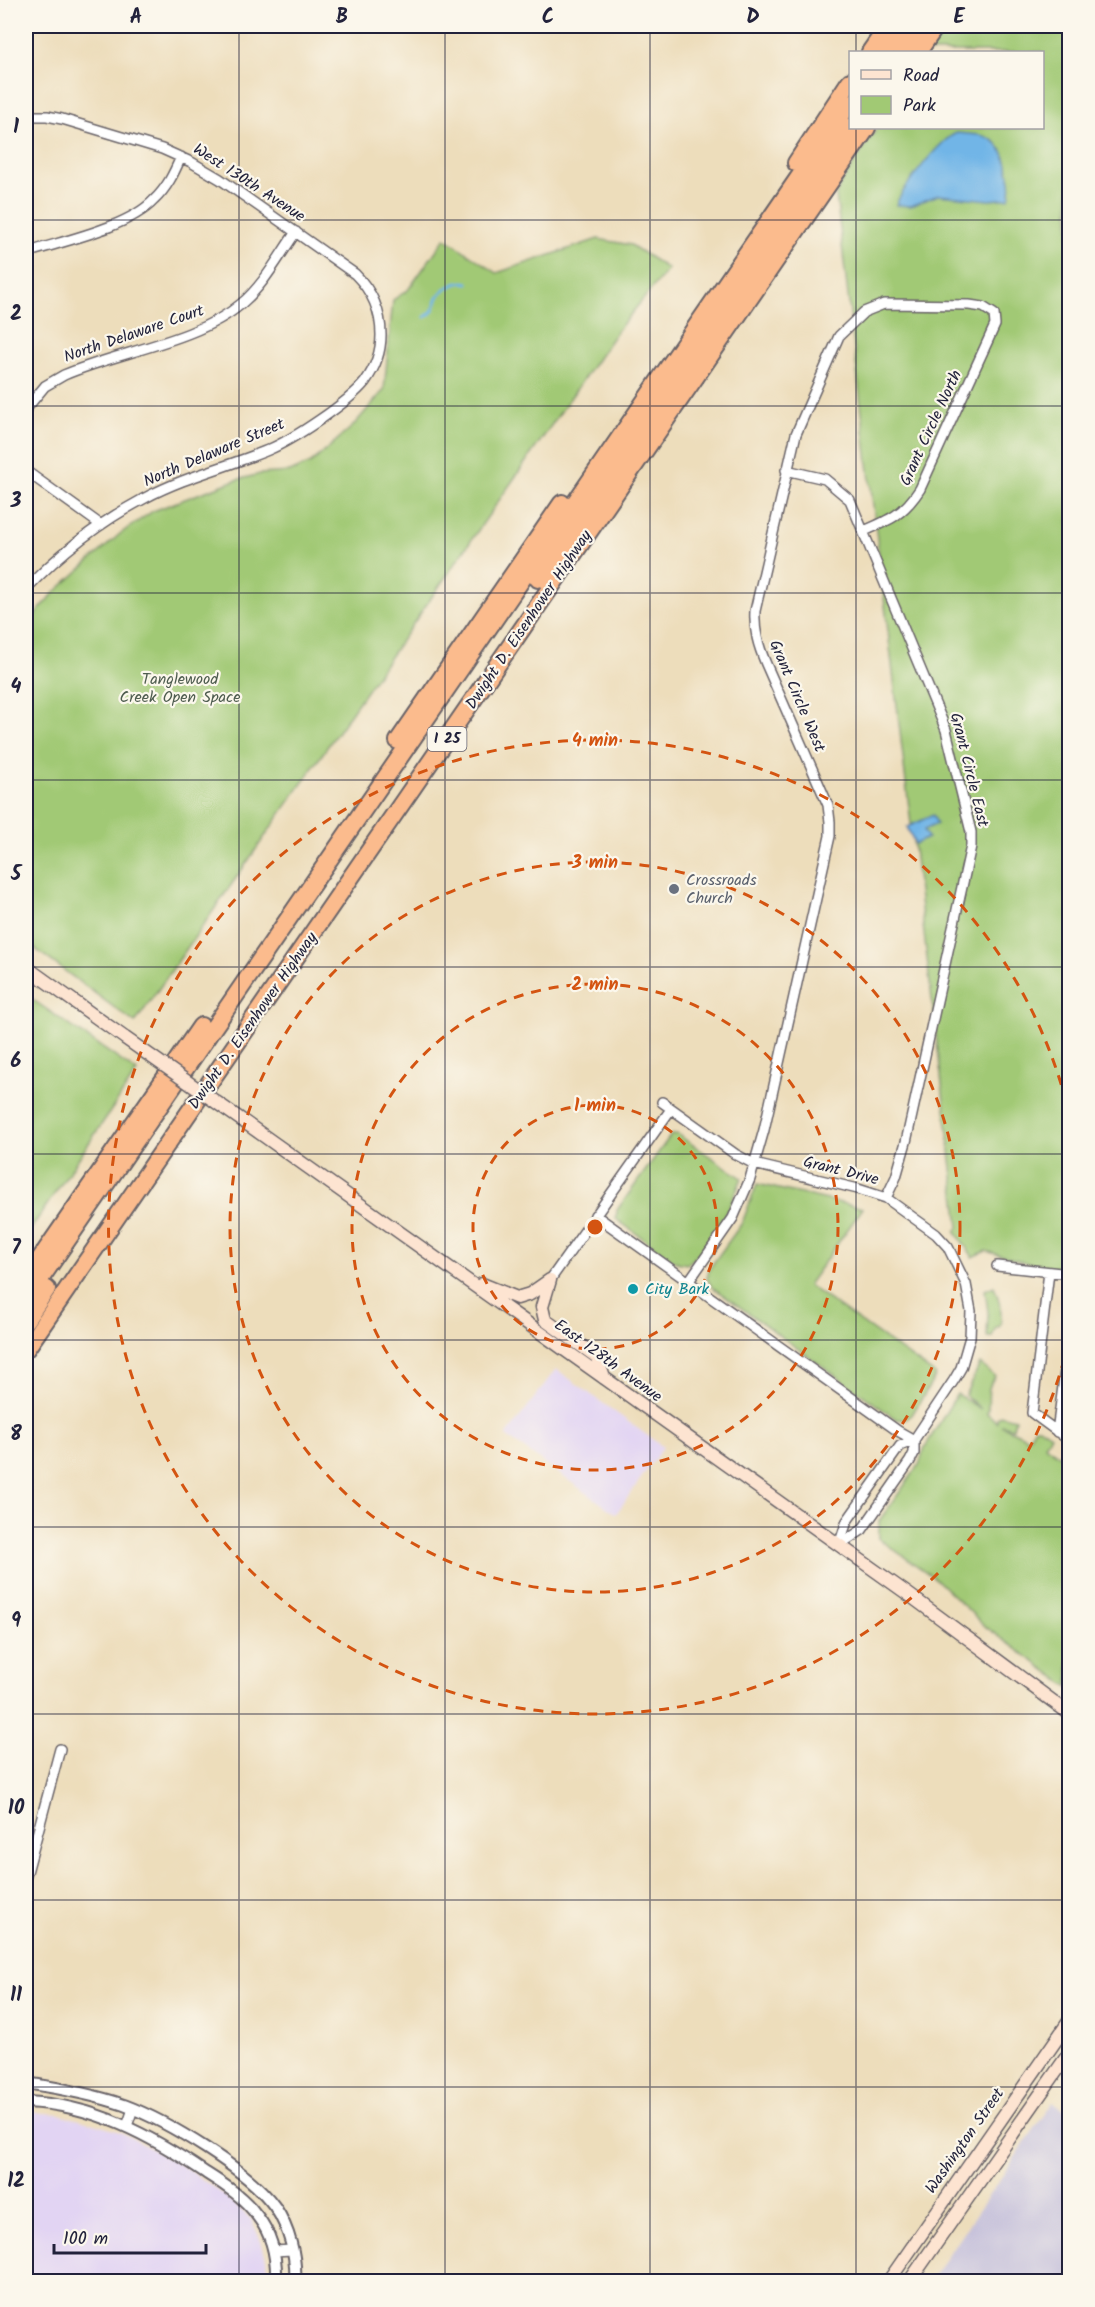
<svg xmlns="http://www.w3.org/2000/svg" width="1095" height="2307" viewBox="0 0 1095 2307" font-family="Kalam,sans-serif">
	<style>
		.built { fill: #e2d4f3 }
		.industrial { fill: #c5c0da }
		.green { fill: #a1c974; stroke: #627658; stroke-width: 1.5 }
		.water { fill: #71b5e7; stroke: #4a6c91; stroke-width: 1.5 }
		.lines { fill: none; stroke-linecap: round; stroke-linejoin: round }
		.stream { stroke: #71b5e7; stroke-width: 3 }
		.minor-casing { stroke: #696368; stroke-width: 12 }
		.tertiary-casing { stroke: #696368; stroke-width: 14 }
		.secondary-casing { stroke: #696368; stroke-width: 15 }
		.motorway-casing { stroke: #696368; stroke-width: 20 }
		.minor { stroke: #fff; stroke-width: 9 }
		.tertiary { stroke: #fff; stroke-width: 10 }
		.secondary { stroke: #fde4d1; stroke-width: 12 }
		.motorway { stroke: #fbbb8d; stroke-width: 16 }
		.secondary-bridge-casing { stroke: #696368; stroke-width: 15; stroke-linecap: butt }
		.secondary-bridge { stroke: #fde4d1; stroke-width: 12 }
		.grid { fill: none; stroke: #22223b; stroke-width: 1.5; stroke-opacity: 0.55 }
		.ring { fill: none; stroke: #d45411; stroke-width: 3; stroke-dasharray: 10 8 }
		.worship-dot { fill: #6b7280; stroke: #fbf7ec; stroke-width: 2 }
		.culture-dot { fill: #0f9aa8; stroke: #fbf7ec; stroke-width: 2 }
		.labels { text-anchor: middle; dominant-baseline: central; stroke-width: 4.5; stroke-linejoin: round; paint-order: stroke }
		.shield { fill: #fbf7ec; stroke: #636270; stroke-width: 1.5 }
		.shield-label { font-size: 15px; font-weight: bold; fill: #22223b }
		.street-label { font-size: 16px; fill: #22223b; stroke: #fbf7ec }
		.park-label { font-size: 16px; fill: #4e5c4f; stroke: #fbf7ec }
		.worship-label { font-size: 16px; fill: #5b616d; stroke: #fbf7ec; text-anchor: start }
		.culture-label { font-size: 16px; fill: #0d838f; stroke: #fbf7ec; text-anchor: start }
		.centre { fill: #d45411; stroke: #fbf7ec; stroke-width: 3 }
		.ring-label { font-size: 18px; text-anchor: middle; font-weight: bold; fill: #d45411; stroke: #fbf7ec; stroke-width: 4.5; stroke-linejoin: round; paint-order: stroke }
		.neatline { fill: none; stroke: #22223b; stroke-width: 2 }
		.grid-label { font-size: 20px; text-anchor: middle; font-weight: bold; fill: #22223b }
	</style>
	<rect width="100%" height="100%" fill="#fbf7ec"/>
	<filter id="ink" filterUnits="userSpaceOnUse"><feTurbulence type="fractalNoise" baseFrequency=".0167" numOctaves="2"/><feDisplacementMap in="SourceGraphic" scale="12" xChannelSelector="R" yChannelSelector="G"/><feConvolveMatrix kernelMatrix="1 2 1 2 8 2 1 2 1" color-interpolation-filters="sRGB"/></filter>
	<filter id="wash" filterUnits="userSpaceOnUse"><feTurbulence type="fractalNoise" baseFrequency=".008" numOctaves="4" result="noise"/><feDisplacementMap in="SourceGraphic" scale="24" xChannelSelector="R" yChannelSelector="G"/><feGaussianBlur stdDeviation="1.35" result="paint"/><feColorMatrix in="noise" values="0 0 0 0 0 0 0 0 0 0 0 0 0 0 0 0 0 1.4 0 .05"/><feComposite in="paint" operator="in"/></filter>
	<g filter="url(#wash)">
		<rect width="100%" height="100%" fill="#edddbb"/>
		<path class="built" d="M556 1369 663 1447 616 1514 506 1436Z
			M26 2112 59 2114 121 2132 184 2167 223 2194 251 2219 261 2241 269 2270 267 2281H26Z"/>
		<path class="industrial" d="M1053 2102 1069 2114V2281H930Z"/>
		<path class="green" d="M943 26H1069V1275L986 1251 973 1257 955 1231 959 1227 836 195 840 185 877 128H1042V52H926Z
			M445 238 497 273 598 239 631 245 668 269 617 331 135 1023 26 942V625L54 593 121 533 153 511 233 481 260 474 290 472 311 463 353 426 384 390 393 300 408 290Z
			M26 995 137 1072 26 1236Z
			M677 1134 742 1178C731 1205 712 1247 687 1264L676 1262 616 1219 617 1210 671 1135Z
			M757 1184 863 1208 808 1285 936 1375 912 1415 905 1420 896 1419 712 1287 707 1279 709 1269 742 1223Z
			M994 1286C999 1300 1003 1310 1000 1326L995 1329 992 1337H987L988 1312 985 1290Z
			M980 1364 995 1376C984 1390 991 1401 987 1413L997 1422V1418L1000 1415 1015 1419 1013 1428 1001 1425 1028 1438 1035 1427H1039L1051 1435 1045 1445 1069 1462V1687L986 1627 936 1579 879 1539V1521L919 1465 925 1447 957 1394 981 1409 965 1395Z"/>
		<path class="water" d="M957 133C987 135 1002 136 1008 170 1010 180 1012 188 1009 198L990 200 938 195 911 206 896 205C902 189 941 138 957 133Z
			M933 815 937 824 924 830 928 838 915 844 907 827Z"/>
		<g class="lines">
			<path class="stream" d="M425 317C435 312 434 306 438 297 443 288 459 280 468 283"/>
		</g>
	</g>
	<g filter="url(#ink)">
		<g class="lines">
			<defs>
				<path id="minor" d="M26 116H47L62 119 162 149 191 162 220 179 355 274C372 291 381 311 381 335 381 352 375 368 365 382 348 403 294 439 268 450 227 467 184 477 145 498 100 522 60 553 26 589
					M26 253C62 241 128 228 154 200 167 188 174 173 181 157
					M26 409 45 386 64 375C117 352 198 341 241 304 264 285 279 256 296 232
					M786 470 825 479 850 500 946 730 971 832V846L906 1142 896 1177 886 1198
					M26 471 101 525
					M662 1102 735 1154 754 1164 858 1189 886 1198 936 1234 948 1247 966 1284 971 1311 970 1337 961 1368 954 1380 914 1440V1453L910 1461 862 1530 839 1545
					M595 1215 898 1431 914 1440
					M997 1266 1070 1274
					M1049 1272 1032 1413 1070 1441
					M550 1280 671 1109
					M689 1281 733 1218 750 1179 764 1130 830 836V822L828 805 766 664C758 645 754 631 755 611L796 434 839 336 864 312 884 304 969 305 983 307 994 314 995 325 920 489C904 514 890 520 864 531
					M1057 1432 1070 1332
					M839 1545 847 1521 900 1446 914 1440
					M26 1876 60 1749
					M127 2126 133 2109
					M274 2251 292 2250"/>
				<path id="tertiary" d="M26 2083C59 2088 92 2094 124 2105 167 2121 249 2170 275 2207 289 2228 297 2257 295 2282
					M26 2102C93 2104 152 2136 206 2173 225 2185 245 2198 258 2217 272 2235 277 2259 276 2282"/>
				<path id="secondary" d="M26 967 125 1038
					M243 1121 908 1594 1070 1714
					M550 1280 542 1307 545 1320 597 1357 604 1378
					M482 1284 517 1298 530 1294 550 1280
					M888 2282 1070 2020
					M909 2282 1070 2052"/>
				<path id="motorway" d="M870 52 888 26
					M885 52 903 26
					M902 52 921 26
					M918 52 936 26
					M796 163 850 81
					M538 579 850 127
					M398 741 562 503
					M26 1279 201 1026
					M26 1300 850 103
					M26 1320 47 1289
					M26 1349 867 128"/>
			</defs>
			<use href="#minor" class="minor-casing"/>
			<use href="#tertiary" class="tertiary-casing"/>
			<use href="#secondary" class="secondary-casing"/>
			<use href="#motorway" class="motorway-casing"/>
			<use href="#minor" class="minor"/>
			<use href="#tertiary" class="tertiary"/>
			<use href="#secondary" class="secondary"/>
			<use href="#motorway" class="motorway"/>
			<defs>
				<path id="secondary-bridge" d="M125 1038 243 1121"/>
			</defs>
			<use href="#secondary-bridge" class="secondary-bridge-casing"/>
			<use href="#secondary-bridge" class="secondary-bridge"/>
		</g>
	</g>
	<path class="grid" d="M239 26V2282M445 26V2282M650 26V2282M856 26V52M856 128V2282M26 220H1070M26 406H1070M26 593H1070M26 780H1070M26 967H1070M26 1154H1070M26 1340H1070M26 1527H1070M26 1714H1070M26 1900H1070M26 2087H1070"/>
	<g class="ring">
		<circle cx="595" cy="1227" r="122"/>
		<circle cx="595" cy="1227" r="243"/>
		<circle cx="595" cy="1227" r="365"/>
		<path d="M1069 1341A487 487 0 1 1 1069 1113"/>
	</g>
	<circle class="worship-dot" cx="674" cy="889" r="6"/>
	<circle class="culture-dot" cx="633" cy="1289" r="6"/>
	<g class="labels">
		<rect class="shield" x="427.5" y="727" width="39" height="24" rx="4.5"/>
		<g class="shield-label">
			<text x="447" y="739">I 25</text>
		</g>
		<g class="street-label">
			<text transform="translate(249 183) rotate(33)">West 130th Avenue</text>
			<text transform="translate(134 334) rotate(-19)">North Delaware Court</text>
			<text transform="translate(931 428) rotate(-65)">Grant Circle North</text>
			<text transform="translate(214 453) rotate(-23)">North Delaware Street</text>
			<text transform="translate(529 620) rotate(-56)">Dwight D. Eisenhower Highway</text>
			<text transform="translate(797 696) rotate(67)">Grant Circle West</text>
			<text transform="translate(969 770) rotate(76)">Grant Circle East</text>
			<text transform="translate(253 1021) rotate(-55)">Dwight D. Eisenhower Highway</text>
			<text transform="translate(841 1171) rotate(14)">Grant Drive</text>
			<text transform="translate(608 1361) rotate(36)">East 128th Avenue</text>
			<text transform="translate(965 2141) rotate(-55)">Washington Street</text>
		</g>
		<g class="park-label">
			<text x="180" y="679">Tanglewood<tspan x="180" dy="18">Creek Open Space</tspan></text>
		</g>
		<g class="worship-label">
			<text x="686" y="880">Crossroads<tspan x="686" dy="18">Church</tspan></text>
		</g>
		<g class="culture-label">
			<text x="645" y="1289">City Bark</text>
		</g>
	</g>
	<circle cx="595" cy="1227" r="9" class="centre"/>
	<g class="ring-label">
		<text x="595" y="746">4 min</text>
		<text x="595" y="868">3 min</text>
		<text x="595" y="990">2 min</text>
		<text x="595" y="1111">1 min</text>
	</g>
	<rect width="1095" height="2307" fill="none" stroke="#fbf7ec" stroke-width="66"/>
	<rect x="849" y="51" width="195" height="78" fill="#fbf7ec" stroke="#a4a2a5" stroke-width="1.5"/>
	<rect x="861" y="70" width="30" height="9" fill="#fde4d1" stroke="#a4a2a5" stroke-width="1.5"/>
	<text x="903" y="81" font-size="18" fill="#22223b">Road</text>
	<rect x="861" y="96" width="30" height="18" fill="#a1c974" stroke="#a4a2a5" stroke-width="1.5"/>
	<text x="903" y="111" font-size="18" fill="#22223b">Park</text>
	<path d="M54 2244v9h152v-9" fill="none" stroke="#22223b" stroke-width="3"/>
	<text x="63" y="2244" font-size="18" fill="#22223b" stroke="#fbf7ec" stroke-width="4.5" paint-order="stroke">100 m</text>
	<rect x="33" y="33" width="1029" height="2241" class="neatline"/>
	<g class="grid-label">
		<text x="136" y="23">A</text>
		<text x="342" y="23">B</text>
		<text x="548" y="23">C</text>
		<text x="753" y="23">D</text>
		<text x="959" y="23">E</text>
		<text x="16" y="133">1</text>
		<text x="16" y="320">2</text>
		<text x="16" y="507">3</text>
		<text x="16" y="693">4</text>
		<text x="16" y="880">5</text>
		<text x="16" y="1067">6</text>
		<text x="16" y="1254">7</text>
		<text x="16" y="1440">8</text>
		<text x="16" y="1627">9</text>
		<text x="16" y="1814">10</text>
		<text x="16" y="2001">11</text>
		<text x="16" y="2187">12</text>
	</g>
</svg>
